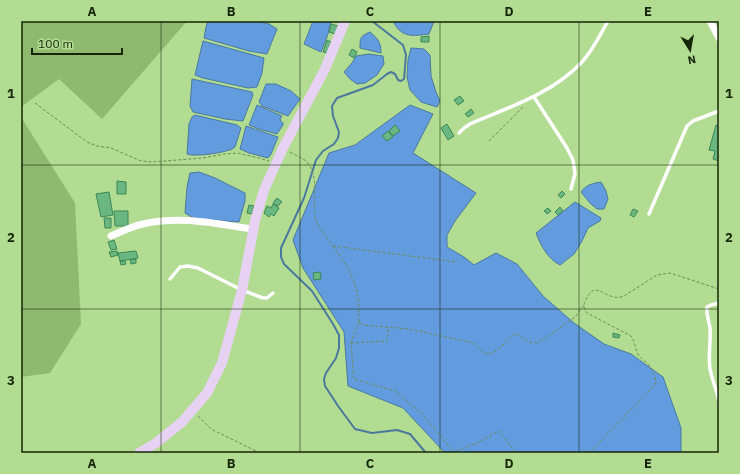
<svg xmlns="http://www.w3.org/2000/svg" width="740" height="474" viewBox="0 0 740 474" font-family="'IBM Plex Sans',sans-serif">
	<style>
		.green { fill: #8fb96f }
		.water { fill: #629cdf; stroke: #4b799e }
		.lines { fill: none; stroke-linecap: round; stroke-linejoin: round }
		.stream { stroke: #4b799e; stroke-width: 2 }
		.building { fill: #6bb782; stroke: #3b8755 }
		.path { stroke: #6d8c56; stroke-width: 1; stroke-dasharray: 3 2; stroke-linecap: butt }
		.lane { stroke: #fff; stroke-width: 3.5 }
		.street { stroke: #fff; stroke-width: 7 }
		.secondary { stroke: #e8d2f4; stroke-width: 10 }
		.grid { fill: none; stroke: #162608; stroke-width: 1; stroke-opacity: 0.55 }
		.neatline { fill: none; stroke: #162608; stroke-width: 1.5 }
		.grid-label { font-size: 13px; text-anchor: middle; font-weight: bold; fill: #162608 }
	</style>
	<rect width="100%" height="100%" fill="#b1dc92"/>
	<path class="green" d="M21 21H187L102 119 59 79 21 107Z
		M21 117 75 203 81 324 50 373 21 377Z"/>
	<path class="water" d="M208 21H255L269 24 277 29 267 54 249 51 204 38 206 27Z
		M313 21H331L328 34 321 52 304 44Z
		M394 21H434L429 34C414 36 402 38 394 23Z
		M370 32C378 39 381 42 381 53L360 48C360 38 360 36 370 32Z
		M203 41 264 58 262 73 257 87 248 88 203 78 195 75Z
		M411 48 424 49 430 55 431 76 436 92 440 101 437 107 421 102 410 90 407 77 408 60Z
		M369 54 383 56 384 64 377 75 365 83 357 84 350 79 344 72 352 63 356 56Z
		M192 79 252 92 253 95 243 121 225 119 193 112 190 106Z
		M266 84H276L291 91 300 99 288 116 262 106 259 102Z
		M257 105 282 116 280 120 283 123V125L277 134 259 129 249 125Z
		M410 105 433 114 413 153 476 193 455 221 447 235V247L464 257 474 265 496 253 517 264 543 296 574 323 604 344 631 354 663 377 681 428V453H445L403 408 348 386 344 332 303 268 293 240 329 153 355 145Z
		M195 115 237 125 241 128 235 147C233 148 232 150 229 150 222 153 194 157 187 154L189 124 192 117Z
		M246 126 278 137 271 154 268 158 249 153 240 149Z
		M199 172 215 178 245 193V201L239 222 195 219 185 213 187 187 190 173Z
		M601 182 606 191 608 199 604 209H597L590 203 581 192C586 185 593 183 601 182Z
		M575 202 601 218 600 221 588 228 582 241 574 254 560 265C548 259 541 246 536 233Z"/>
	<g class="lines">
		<path class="stream" d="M372 21 403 45 406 55 404 79 401 81 398 80 395 74 391 72 387 74 373 85 337 98 332 106 333 116 339 132 338 138 334 144 323 151 316 160 304 198 281 248V257L284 264 312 291 333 324 339 335V348L336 358 326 373 324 379 325 386 338 406 355 429 372 433 397 430 410 434 426 453"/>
	</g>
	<path class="building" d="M331 24 338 26 335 34 329 32Z
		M429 36V42H421V37Z
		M327 40 331 42 327 53 323 52Z
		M352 49 357 52 354 58 349 55Z
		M460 96 464 101 458 105 454 100Z
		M471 109 474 113 468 117 465 114Z
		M447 124 454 136 448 140 441 128Z
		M395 125 400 131 393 136 389 131Z
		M716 125 719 126V161L713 159 715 151 709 150Z
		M388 131 393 137 387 141 382 136Z
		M117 181 126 182V194H117Z
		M562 191 565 194 561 198 558 195Z
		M109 192 113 215 101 217 96 194Z
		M277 198 282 202 278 206 273 203Z
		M273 204 279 208 274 216 271 214 269 217 264 213 267 206 271 208Z
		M249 205 254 206 252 214 247 213Z
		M560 207 563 211 558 215 555 212Z
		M548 208 551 211 547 214 544 211Z
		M633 209 638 211 634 217 630 215Z
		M114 211H128V226H115Z
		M104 218H111V228H105Z
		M114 240 117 249 111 250 108 242Z
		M117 251 118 255 111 257 109 252Z
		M136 251 138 258 120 261 118 253Z
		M136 259V263L131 264 130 260Z
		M120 261H125L126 264 121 265Z
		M320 272 321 279 314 280 313 273Z
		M613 333 620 335 619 338 613 337Z"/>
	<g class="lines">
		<path class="path" d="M35 103 87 142 97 146 111 148 141 161 152 162 203 158 224 154 237 153 259 158 269 161
			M489 141 523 107
			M290 152C295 155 301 157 306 161 320 175 312 198 315 215 315 219 317 223 319 227 334 248 355 272 358 298 359 306 359 313 359 321L360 323 363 325 409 329 474 343 484 353 488 354 492 353 502 346 511 336 514 334H516L529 342 536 343 546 338 575 317 584 305
			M333 246 456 262
			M359 322 351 343 354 379 395 391 423 415 454 452
			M351 343 387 341 388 328
			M198 416 211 429 260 453
			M454 453V452L479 442 499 431 516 453
			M589 453 653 387 656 383C655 376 652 368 647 363 643 360 640 358 638 354 634 347 636 343 631 336L587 313C584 309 583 306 585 301 595 281 600 294 614 297 618 298 621 297 624 296L657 275 670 273 719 289"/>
		<path class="lane" d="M534 97 567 148 573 160 575 174 571 189
			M459 133 464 128 470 124C509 107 552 94 582 62 593 50 600 35 608 21
			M649 214 687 126 693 121 719 111
			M170 279 180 267 188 266 198 268 242 290 263 298H267L273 293
			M719 303 711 305 707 307C706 314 709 321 710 328 711 342 708 355 710 369 712 380 717 390 719 402"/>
		<path class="street" d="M710 21 719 38
			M111 236C121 232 132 226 143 224 179 215 217 224 253 229"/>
		<path class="secondary" d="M139 453 156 443 182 422 207 393 222 363 242 290 255 221 264 190 283 148 325 69 345 21"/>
	</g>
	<path class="grid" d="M161 21V453M300 21V453M440 21V453M579 21V453M21 165H719M21 309H719"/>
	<rect width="740" height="474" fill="none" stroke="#b1dc92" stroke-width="44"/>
	<g transform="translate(690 50) rotate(169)" stroke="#b1dc92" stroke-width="3" paint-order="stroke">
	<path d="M0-3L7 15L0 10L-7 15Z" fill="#162608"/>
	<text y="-6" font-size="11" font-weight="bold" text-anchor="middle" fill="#162608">N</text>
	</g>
	<path d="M32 48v6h90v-6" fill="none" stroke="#162608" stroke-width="2"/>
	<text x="38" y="48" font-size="12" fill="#162608" stroke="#b1dc92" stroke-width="3" paint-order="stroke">100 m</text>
	<rect x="22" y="22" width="696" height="430" class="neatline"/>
	<g class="grid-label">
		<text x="92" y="16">A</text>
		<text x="231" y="16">B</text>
		<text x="370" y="16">C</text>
		<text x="509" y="16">D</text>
		<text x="648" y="16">E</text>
		<text x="11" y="98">1</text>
		<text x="729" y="98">1</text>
		<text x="11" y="242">2</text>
		<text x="729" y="242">2</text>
		<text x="11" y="385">3</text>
		<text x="729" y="385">3</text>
		<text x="92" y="468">A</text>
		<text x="231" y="468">B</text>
		<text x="370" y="468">C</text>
		<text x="509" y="468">D</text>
		<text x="648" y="468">E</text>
	</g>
</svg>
